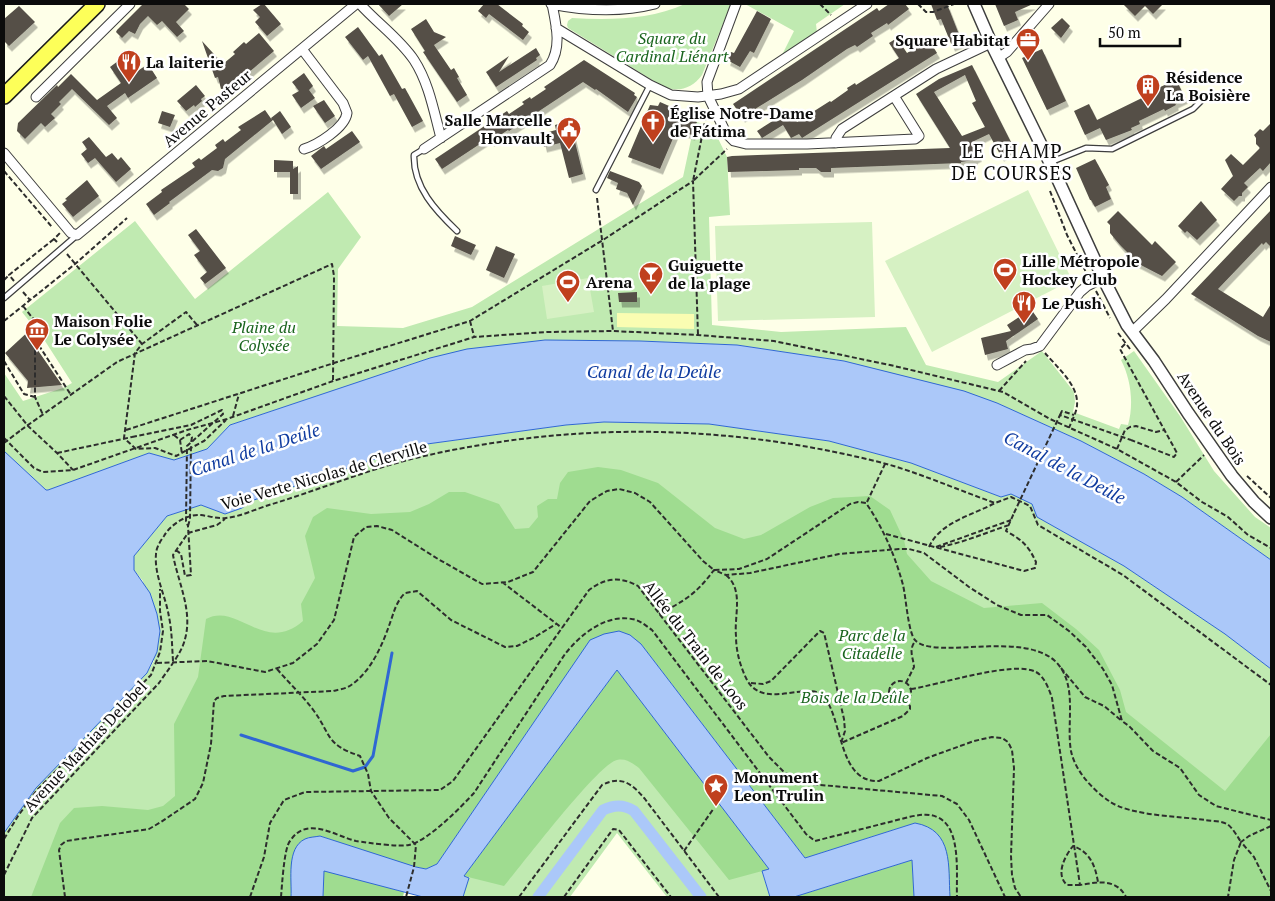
<svg xmlns="http://www.w3.org/2000/svg" width="1275" height="901" viewBox="0 0 1275 901" font-family="'PT Serif',serif">
	<style>
		.green { fill: #c0eab1 }
		.forest { fill: #9fdc90 }
		.sand { fill: #fafdb2 }
		.pitch { fill: #d6f1c3 }
		.water { fill: #abc8f9; stroke: #2f67d3 }
		.lines { fill: none; stroke-linecap: round; stroke-linejoin: round }
		.stream { stroke: #2f67d3; stroke-width: 3 }
		.canal { stroke: #abc8f9; stroke-width: 11 }
		.building { fill: #544f47; fill-rule: evenodd; filter: url(#shadow) }
		.service-casing { stroke: #3e3e3e; stroke-width: 7 }
		.minor-casing { stroke: #3e3e3e; stroke-width: 11 }
		.tertiary-casing { stroke: #3e3e3e; stroke-width: 14 }
		.primary-casing { stroke: #1c1c1c; stroke-width: 18 }
		.path { stroke: #2d2d2d; stroke-width: 2; stroke-dasharray: 5 2.5; stroke-linecap: butt }
		.service { stroke: #fff; stroke-width: 4.5 }
		.minor { stroke: #fff; stroke-width: 9 }
		.tertiary { stroke: #fff; stroke-width: 11 }
		.primary { stroke: #fdff59; stroke-width: 15 }
		.path-bridge { stroke: #2d2d2d; stroke-width: 2; stroke-dasharray: 5 2.5; stroke-linecap: butt }
		.labels { text-anchor: middle; dominant-baseline: central; stroke-width: 5; stroke-linejoin: round; paint-order: stroke }
		.park-label { font-size: 16px; font-style: italic; fill: #19641d; stroke: #fff }
		.poi-label { font-size: 16px; font-weight: bold; fill: #0b0b0b; stroke: #fff; text-anchor: start }
		.street-label { font-size: 16px; fill: #0b0b0b; stroke: #fff }
		.water-label { font-size: 18px; font-style: italic; fill: #103ca0; stroke: #fff }
		.quarter-label { font-size: 19px; letter-spacing: 1px; fill: #0b0b0b; stroke: #fff }
	</style>
	<defs>
		<filter id="shadow"><feDropShadow dx="3" dy="5.5" stdDeviation="0" flood-color="#0004"/></filter>
	</defs>
	<rect width="100%" height="100%" fill="#feffe8"/>
	<path class="green" d="M685 4H731L702 75C692 89 677 93 662 86L568 28 567 25 568 21 572 18C609 20 650 20 685 4Z
		M745 4H845L816 24 817 33 780 59 794 31Z
		M697 122 713 128 727 157 730 215 709 217 712 325 781 332 906 327 926 365 998 382 1042 351 1074 392 1075 402 1073 412 1119 429 1121 424 1128 425C1134 404 1131 379 1121 360L1134 351 1180 416 1214 471 1255 517 1271 528V560L1182 497 1144 474 1081 441 997 403 844 361 737 345 640 341 545 340 430 358 230 425 207 449 174 460 149 453 48 490H46L4 451V373L23 401 63 388 72 383 45 341 22 312 135 221 195 299 328 192 361 237 338 269 337 326 403 328 472 307 683 177 692 135Z
		M604 422 709 424 829 441 911 463 1001 497 1011 494 1032 504 1037 517 1124 566 1225 634 1271 669V897H950L947 855 641 644 293 853 291 897H4V833L36 788 147 673 154 661 143 581 134 570V556L167 516 201 505 225 514 242 508 251 501 390 454 427 444 566 425Z
		M617 670 769 869 762 872 770 897H667L617 833 570 897H463L469 878Z"/>
	<path class="forest" d="M598 467 621 470 658 483 715 528 744 539 761 535 810 507 833 498 870 496 890 510 904 540 907 554 931 581 984 608 1042 603 1076 629 1099 650 1120 690 1126 712 1225 791 1271 734V897H950L947 855 915 823 805 858 641 644 590 640 437 864 426 869 411 866 320 836 293 853 291 897H31L60 823 74 808 102 806 148 810 163 806 175 796 174 724 198 677 206 619C238 602 264 655 303 621L301 604 315 578 305 536 313 517 327 508 371 514 410 512 429 504 449 492H465L499 504 515 529 529 528 538 517 537 506 548 499H557L560 483 568 472Z
		M617 670 769 869 729 880 639 768C632 763 626 758 617 760 598 764 522 865 504 886L464 876Z
		M912 860 914 897H794Z
		M324 870 404 892 403 897H323Z"/>
	<path class="sand" d="M617 313 694 314V329L617 327Z"/>
	<path class="pitch" d="M1028 190 1072 280 932 352 885 261Z
		M872 222 875 317 718 321 715 226Z
		M588 278 594 312 547 319 542 286Z"/>
	<path class="water" d="M545 340 640 341 737 345 844 361 964 391 997 403 1081 441 1144 474 1182 497 1271 560V669L1225 634 1124 566 1037 517 1032 504 1011 494 1001 497 911 463 829 441 709 424 604 422 566 425 427 444 390 454 251 501 242 508 225 514 201 505 167 516 134 556V570L150 593 157 614 160 631 157 652 147 673 36 788 4 833V451L46 490H48L149 453 174 460 207 449 230 425 430 358 467 349Z
		M619 631 630 635 641 644 805 858 915 823C954 830 948 867 950 897H914L912 860 794 897H770L762 871 769 869 617 670 464 876 469 878 463 897H423L324 871 323 897H291C292 880 286 848 305 839 309 837 315 837 320 836L416 867 426 869 437 864 590 640 604 634Z"/>
	<g class="lines">
		<path class="stream" d="M241 735 353 771 365 767 373 756 392 653"/>
		<path class="canal" d="M538 897 603 810C614 805 623 804 634 811L701 897"/>
	</g>
	<path class="building" d="M143 4H184L189 9 176 22 184 31 177 37 162 21 157 25 148 16 140 24 135 34 129 31 122 38 116 32 117 30Z
		M262 4H264L281 24 267 36 255 22 260 17 253 10Z
		M378 4H403L389 16Z
		M484 4H497L523 24 522 26 529 32 523 40 489 14 486 18 478 11Z
		M889 4H905L909 9 888 25 887 23 871 33 873 36 857 47 855 45 847 49 802 80 742 117 733 104 877 8 879 11Z
		M931 4H947L962 42 952 46 941 19 937 20Z
		M995 4H1033L1015 12 1018 20 1004 26Z
		M1123 4H1163L1153 14 1145 6 1135 16Z
		M19 6 35 22 9 46 4 41V19Z
		M757 11 771 19 754 53 750 51 740 67 727 60 731 52 734 53Z
		M1062 18 1070 26 1061 38 1051 28Z
		M426 19 434 32 446 37 434 45 451 70 454 68 459 77 457 78 467 95 457 102 423 52 425 51 411 29Z
		M358 27 379 56 382 54 402 89 405 88 423 121 412 127 394 94 390 96 368 56 363 60 345 37Z
		M259 33 274 51 230 88 221 89 218 77 215 78 202 41 223 64 235 54 233 52 244 42 246 44Z
		M897 38 907 53 925 42 928 47 932 45 937 53 802 138 799 134 791 138 783 125 762 138 757 131 790 110 797 122 830 101 831 102 848 90 847 88 855 83 856 85 899 58 889 43Z
		M536 48 540 55 536 58 537 60 496 87 486 72 509 56 499 72Z
		M1042 49 1066 101 1047 110 1022 58Z
		M122 58 133 74 148 64 157 78 128 98 125 93 107 106 117 118 109 125 72 89 59 102 61 104 51 114 55 118 45 127 41 123 25 139 17 131 18 123 57 85 58 87 71 74 97 100 121 83 110 67Z
		M584 60 635 93 634 95 637 97 628 112 596 89 595 90 583 82 509 131 508 130 491 141 489 138 442 169 435 159 507 111 509 114 524 104 522 102 530 97 531 99 546 89 544 87Z
		M972 65 1014 148 1001 156 989 134 972 142 979 156 975 158 974 160 961 162V163L831 168V172H821L816 168H799V170L728 172 727 157 732 156 950 148 916 94 939 79ZM965 75 976 101 972 103 985 127 962 136 934 92Z
		M304 73 313 86 309 90 315 98 301 108 292 95 299 91 292 82Z
		M1175 77 1185 98 1175 103 1176 105 1165 111 1164 109 1139 121 1140 124 1131 128 1132 130 1106 140 1100 128 1085 135 1074 111 1089 104 1097 120 1146 96 1145 94 1169 83 1168 81Z
		M196 85 205 96 201 99 202 101 195 107 194 105 186 111 177 101Z
		M324 100 335 116 325 123 313 106Z
		M660 102 676 109 675 113 697 122 692 135 677 129 660 169 628 157 650 105 658 106Z
		M265 110 272 120 271 118 280 111 291 127 282 134 273 120 225 159 223 168 218 171 212 170 169 202 170 203 154 215 146 204 162 192 161 190 195 167 192 163 199 158 201 160 217 148 215 145 223 139 225 142 241 130 238 127Z
		M162 111 175 115 170 127 158 123Z
		M565 122 566 127 568 126 573 134 583 174 569 178 560 143 544 147 541 134 556 130 555 125Z
		M1271 123V162L1263 171 1260 168 1244 183 1248 187 1242 193V196H1239L1234 201 1221 189 1233 176 1225 160 1231 154 1243 165 1260 148 1256 144V138L1254 135 1260 129 1263 131Z
		M352 131 360 142 321 169 311 156 324 146 326 149Z
		M89 137 106 157 112 153 118 160 121 157 131 169 116 182 95 158 88 163 81 154 87 149 82 142Z
		M1095 159 1109 185 1106 187 1111 199 1095 207 1091 200H1090L1076 168Z
		M274 160 293 161V169L298 166V194H290V172H274Z
		M610 171 639 182 642 186 633 205 627 193 616 189 618 183 607 178Z
		M87 180 99 196 73 217 62 204 67 200 65 199Z
		M1201 201 1217 220 1197 240 1187 231 1185 233 1178 226Z
		M1271 210V247L1266 242 1263 245 1262 243 1218 289 1263 317 1271 304V342L1258 336 1191 294Z
		M1118 211 1152 245 1155 241 1176 262 1162 276 1135 262 1136 261 1120 245 1110 233V225L1107 222Z
		M196 229 226 268 205 284 200 278 207 272 194 255 200 251 188 235Z
		M455 236 476 245 471 255 451 246Z
		M496 246 515 254 504 278 486 270Z
		M637 292V302H619L618 293Z
		M1031 309 1038 319 1006 341 1008 349 985 355 981 338 1011 331 1007 325Z
		M32 328 30 339 62 385 27 388 28 381 5 353Z"/>
	<g class="lines">
		<defs>
			<path id="service" d="M424 149 414 155C413 187 436 211 457 231
				M1051 162 1086 148 1112 149 1193 109 1201 101
				M596 190 650 85
				M4 298 76 236"/>
			<path id="minor" d="M360 4C377 23 400 39 414 60 429 83 434 112 441 138
				M551 4C586 11 620 13 655 4
				M736 4 707 82 708 96 726 133 734 141 746 144H807L915 139 919 136 894 96
				M556 28 650 85 671 95 698 97 721 94 739 89 867 4
				M302 49 343 103 347 113C345 128 317 145 304 149
				M998 58 1007 52 1049 4
				M36 97 130 4
				M836 143V138L842 129 936 69 991 43
				M424 149 550 65C562 47 556 24 552 4
				M4 153 71 233 77 235 356 4
				M1132 332 1166 299 1271 187
				M997 365 1025 350 1032 349 1040 346 1080 292 1087 286 1103 278"/>
			<path id="tertiary" d="M974 4 991 43 1054 171 1103 278 1127 325 1154 361 1188 413 1232 476 1254 502 1271 518"/>
			<path id="primary" d="M4 96 97 4"/>
		</defs>
		<use href="#service" class="service-casing"/>
		<use href="#minor" class="minor-casing"/>
		<use href="#tertiary" class="tertiary-casing"/>
		<use href="#primary" class="primary-casing"/>
		<path class="path" d="M820 4 831 15
			M918 4 926 12H933L954 4
			M706 116 693 181 727 149
			M4 171 52 227
			M1050 191 1067 235 1088 276
			M597 198 613 331
			M57 242 54 239 60 233
			M67 254 142 344
			M4 280 9 275
			M14 281 9 275 54 239
			M1096 291 1110 318
			M23 292 30 300
			M23 306 39 326 38 344 71 395
			M4 321 75 264 127 218
			M470 321 474 336
			M197 325 186 312 142 344 135 353 124 438 136 449 155 448 176 456 204 441 226 420
			M1118 333 1130 349
			M1125 344 1120 349 1177 453 1174 457 1131 440
			M35 350V397L43 415
			M1045 353C1056 366 1077 384 1077 402 1078 410 1072 420 1069 428
			M4 361 24 394 35 397
			M999 391 1026 361
			M4 396 28 426 57 453 73 470
			M1060 415 1062 411 1074 415
			M233 416 239 394
			M21 430 117 362 332 264 334 276 333 381
			M126 430 334 363 470 321 603 240 693 181 698 335
			M174 435 180 440 182 454
			M4 438 34 468 43 472 73 470 187 430 227 419 333 381 474 337 547 332 613 331 698 335 774 341 890 365 1003 392 1050 419 1117 449 1176 482 1202 502 1228 517 1248 535 1271 548
			M180 440 189 434 192 437 191 443
			M1117 449 1125 430 1130 427 1136 426 1156 432 1164 430
			M57 453 132 437
			M1247 476 1271 498
			M1176 482 1204 455
			M867 502 885 464
			M886 534 1024 571 1035 568 1036 562C1028 545 1022 540 1006 531L1014 513
			M929 547C940 522 973 515 995 503
			M936 547 1011 520
			M940 547C965 542 985 533 1009 525
			M176 550 181 554 185 576 191 575 188 526
			M726 575C744 590 734 615 736 636 736 651 740 666 747 680 764 711 810 679 824 697 843 719 838 783 879 781L927 758 974 741 992 737 1002 738 1008 742 1012 750 1014 768 1011 856 1012 875 1015 888 1021 897
			M502 582 562 628
			M659 614C686 600 696 594 714 570L726 575 750 573 839 554 899 549H909L924 553 969 587 997 605 1021 615H1047L1069 631 1086 647 1103 669 1112 685 1122 721 1129 726 1153 751 1180 768 1199 795 1216 806 1271 820
			M173 661C172 647 172 631 169 617 166 597 154 575 156 554 156 548 161 540 164 536 171 524 187 514 201 515 209 516 218 519 226 518 239 517 256 509 269 505 319 490 368 469 420 457 576 421 728 424 883 463 920 473 958 490 995 503L1011 497 1030 506 1038 525 1123 575 1271 685
			M157 663 207 661 265 672 293 663 317 644 334 620 354 537 366 527 377 526 392 530 438 559 482 584 508 582 533 572 590 501 607 491 619 489 635 493 650 502 703 561 714 570 739 569 767 559 850 504 858 502 866 503C883 528 895 555 903 585 906 597 908 632 915 640 934 661 1025 629 1057 663 1078 686 1066 723 1071 751 1075 771 1093 790 1109 801 1130 816 1179 816 1205 820 1212 821 1221 821 1227 824 1233 828 1237 836 1241 842L1234 860 1228 897
			M1061 668 1085 697 1104 706 1122 721
			M277 669C289 683 303 696 314 711 332 736 325 744 360 756L368 774 371 791 389 818 416 845 414 867 406 897
			M889 692a11 11 0 1 1 22 0a11 11 0 1 1-22 0Z
			M751 683 763 684 771 681 820 631 824 633 825 637 844 719 845 731 841 743 903 716 910 709V706L907 702
			M906 683 914 667C913 656 908 650 916 640
			M911 689C938 685 1014 660 1036 672 1044 676 1049 689 1052 698L1080 885C1098 882 1116 878 1126 897
			M1271 826 1249 836 1241 842 1254 857 1271 891
			M4 839 18 816 37 790 151 675 160 652 163 631 160 611V589
			M684 851 714 808
			M4 875 32 818 159 683C167 671 182 653 185 639 193 611 178 582 173 555L188 533 217 525 225 519
			M1080 885H1067C1055 874 1065 856 1073 846 1090 852 1095 865 1098 882
			M65 897 59 850 61 845 66 841 149 829 161 822 195 799 203 783 211 744 214 701 217 698 224 696 333 691C337 690 343 689 348 687 370 674 382 646 390 623 394 612 396 602 405 593L417 591 451 620 505 647 517 646 535 637 556 624
			M250 897 264 857 270 823 284 800 305 792 440 790 453 781 589 590C605 578 620 576 638 586L769 757 785 773 810 784 942 796 957 804 969 820 1005 897
			M281 897C282 886 284 848 290 841 307 815 335 836 356 841 368 843 399 847 409 845 428 841 461 807 474 793L565 654C580 635 605 614 632 619 640 620 646 626 652 630L806 834 815 841 909 817C919 815 928 813 937 817 962 827 956 875 957 897
			M519 897 602 785C622 775 632 784 645 799L719 897
			M564 897 613 829 619 830 671 897"/>
		<use href="#service" class="service"/>
		<use href="#minor" class="minor"/>
		<use href="#tertiary" class="tertiary"/>
		<use href="#primary" class="primary"/>
		<path class="path-bridge" d="M132 437 191 425 222 410 223 414 187 446 186 521 188 526
			M4 443 21 430
			M1014 513 1060 415 1131 440
			M188 526 190 519 191 444"/>
	</g>
	<defs>
		<symbol id="office-pin" viewBox="-11 -11 22 30"><path d="M0 17L-7.5 6A9.5 9.5 0 1 1 7.5 6Z" fill="#c0401e" stroke="#fff"/><path d="M-6-3h4V-5.5h4V-3h4V5H-6ZM-1-4.5V-3h2v-1.5ZM-6 0V1H6V0Z" fill="#fff"/></symbol>
		<symbol id="restaurant-pin" viewBox="-11 -11 22 30"><path d="M0 17L-7.5 6A9.5 9.5 0 1 1 7.5 6Z" fill="#c0401e" stroke="#fff"/><path d="M-5-6h1v4h1v-4h1v4h1v-4h1v5L-1.5 .5V6h-2V.5L-5-1ZM5-6V6H3V1.5H1.5Q1.5-4 5-6Z" fill="#fff"/></symbol>
		<symbol id="building-pin" viewBox="-11 -11 22 30"><path d="M0 17L-7.5 6A9.5 9.5 0 1 1 7.5 6Z" fill="#c0401e" stroke="#fff"/><path d="M-4-6H4V6H1V3H-1V6H-4ZM-2.5-4.3h1.7v1.8h-1.7ZM.8-4.3h1.7v1.8H.8ZM-2.5-1h1.7V.8h-1.7ZM.8-1h1.7V.8H.8Z" fill="#fff"/></symbol>
		<symbol id="church-pin" viewBox="-11 -11 22 30"><path d="M0 17L-7.5 6A9.5 9.5 0 1 1 7.5 6Z" fill="#c0401e" stroke="#fff"/><path d="M-1.2-6h2.4v3.5h3.3v2.4h-3.3V6h-2.4V-.1h-3.3v-2.4h3.3Z" fill="#fff"/></symbol>
		<symbol id="civic-pin" viewBox="-11 -11 22 30"><path d="M0 17L-7.5 6A9.5 9.5 0 1 1 7.5 6Z" fill="#c0401e" stroke="#fff"/><path d="M-.6-6.5H3V-4.5H.6V-3L4-1V1h2V6H-6V1h2V-1L-.6-3ZM-1.2 2.5V6h2.4V2.5Z" fill="#fff"/></symbol>
		<symbol id="stadium-pin" viewBox="-11 -11 22 30"><path d="M0 17L-7.5 6A9.5 9.5 0 1 1 7.5 6Z" fill="#c0401e" stroke="#fff"/><path d="M0-5a6.5 5 0 1 0 0 10a6.5 5 0 1 0 0-10ZM-3.5-1.8h7v3.6h-7Z" fill="#fff"/></symbol>
		<symbol id="bar-pin" viewBox="-11 -11 22 30"><path d="M0 17L-7.5 6A9.5 9.5 0 1 1 7.5 6Z" fill="#c0401e" stroke="#fff"/><path d="M-6-5H6L.8 .8V4.5H3.5V6h-7V4.5H-.8V.8Z" fill="#fff"/></symbol>
		<symbol id="museum-pin" viewBox="-11 -11 22 30"><path d="M0 17L-7.5 6A9.5 9.5 0 1 1 7.5 6Z" fill="#c0401e" stroke="#fff"/><path d="M0-6L6-3V-2H-6V-3ZM-5-1h2V3h-2ZM-1-1h2V3h-2ZM3-1h2V3H3ZM-6 4H6V6H-6Z" fill="#fff"/></symbol>
		<symbol id="sight-pin" viewBox="-11 -11 22 30"><path d="M0 17L-7.5 6A9.5 9.5 0 1 1 7.5 6Z" fill="#c0401e" stroke="#fff"/><path d="M0-6L1.8-2.2L6-1.7L2.9 1.2L3.7 5.4L0 3.3L-3.7 5.4L-2.9 1.2L-6-1.7L-1.8-2.2Z" fill="#fff"/></symbol>
	</defs>
	<g fill-rule="evenodd">
		<use href="#office-pin" x="1014" y="26" width="28" height="38"/>
		<use href="#restaurant-pin" x="115" y="48" width="28" height="38"/>
		<use href="#building-pin" x="1134" y="72" width="28" height="38"/>
		<use href="#church-pin" x="639" y="108" width="28" height="38"/>
		<use href="#civic-pin" x="555" y="115" width="28" height="38"/>
		<use href="#stadium-pin" x="991" y="256" width="28" height="38"/>
		<use href="#bar-pin" x="637" y="260" width="28" height="38"/>
		<use href="#stadium-pin" x="554" y="268" width="28" height="38"/>
		<use href="#restaurant-pin" x="1010" y="289" width="28" height="38"/>
		<use href="#museum-pin" x="23" y="316" width="28" height="38"/>
		<use href="#sight-pin" x="702" y="772" width="28" height="38"/>
	</g>
	<g class="labels">
		<g class="park-label">
			<text x="672" y="38">Square du<tspan x="672" dy="18">Cardinal Liénart</tspan></text>
			<text x="264" y="327">Plaine du<tspan x="264" dy="18">Colysée</tspan></text>
			<text x="872" y="635">Parc de la<tspan x="872" dy="18">Citadelle</tspan></text>
			<text x="855" y="697">Bois de la Deûle</text>
		</g>
		<g class="poi-label">
			<text x="1010" y="40" text-anchor="end">Square Habitat</text>
			<text x="146" y="62">La laiterie</text>
			<text x="1166" y="77">Résidence<tspan x="1166" dy="18">La Boisière</tspan></text>
			<text x="670" y="113">Église Notre-Dame<tspan x="670" dy="18">de Fátima</tspan></text>
			<text x="552" y="120" text-anchor="end">Salle Marcelle<tspan x="552" dy="18">Honvault</tspan></text>
			<text x="1022" y="261">Lille Métropole<tspan x="1022" dy="18">Hockey Club</tspan></text>
			<text x="668" y="265">Guiguette<tspan x="668" dy="18">de la plage</tspan></text>
			<text x="586" y="282">Arena</text>
			<text x="1042" y="303">Le Push</text>
			<text x="54" y="321">Maison Folie<tspan x="54" dy="18">Le Colysée</tspan></text>
			<text x="734" y="777">Monument<tspan x="734" dy="18">Leon Trulin</tspan></text>
		</g>
		<g class="street-label">
			<text transform="translate(207 108) rotate(-40)">Avenue Pasteur</text>
			<text transform="translate(1212 418) rotate(56)">Avenue du Bois</text>
			<text transform="translate(324 475) rotate(-16)">Voie Verte Nicolas de Clerville</text>
			<text transform="translate(696 645) rotate(52)">Allée du Train de Loos</text>
			<text transform="translate(85 746) rotate(-47)">Avenue Mathias Delobel</text>
		</g>
		<g class="water-label">
			<text x="654" y="371">Canal de la Deûle</text>
			<text transform="translate(255 449) rotate(-18)">Canal de la Deûle</text>
			<text transform="translate(1065 467) rotate(28)">Canal de la Deûle</text>
		</g>
		<g class="quarter-label">
			<text x="1012" y="150">LE CHAMP<tspan x="1012" dy="22">DE COURSES</tspan></text>
		</g>
	</g>
	<rect width="1275" height="901" fill="none" stroke="#0b0b0b" stroke-width="10"/>
	<path d="M1100 38v8h80v-8" fill="none" stroke="#0b0b0b" stroke-width="2.5"/>
	<text x="1108" y="38" font-size="15" fill="#0b0b0b" stroke="#ffffff" stroke-width="4" paint-order="stroke">50 m</text>
</svg>
